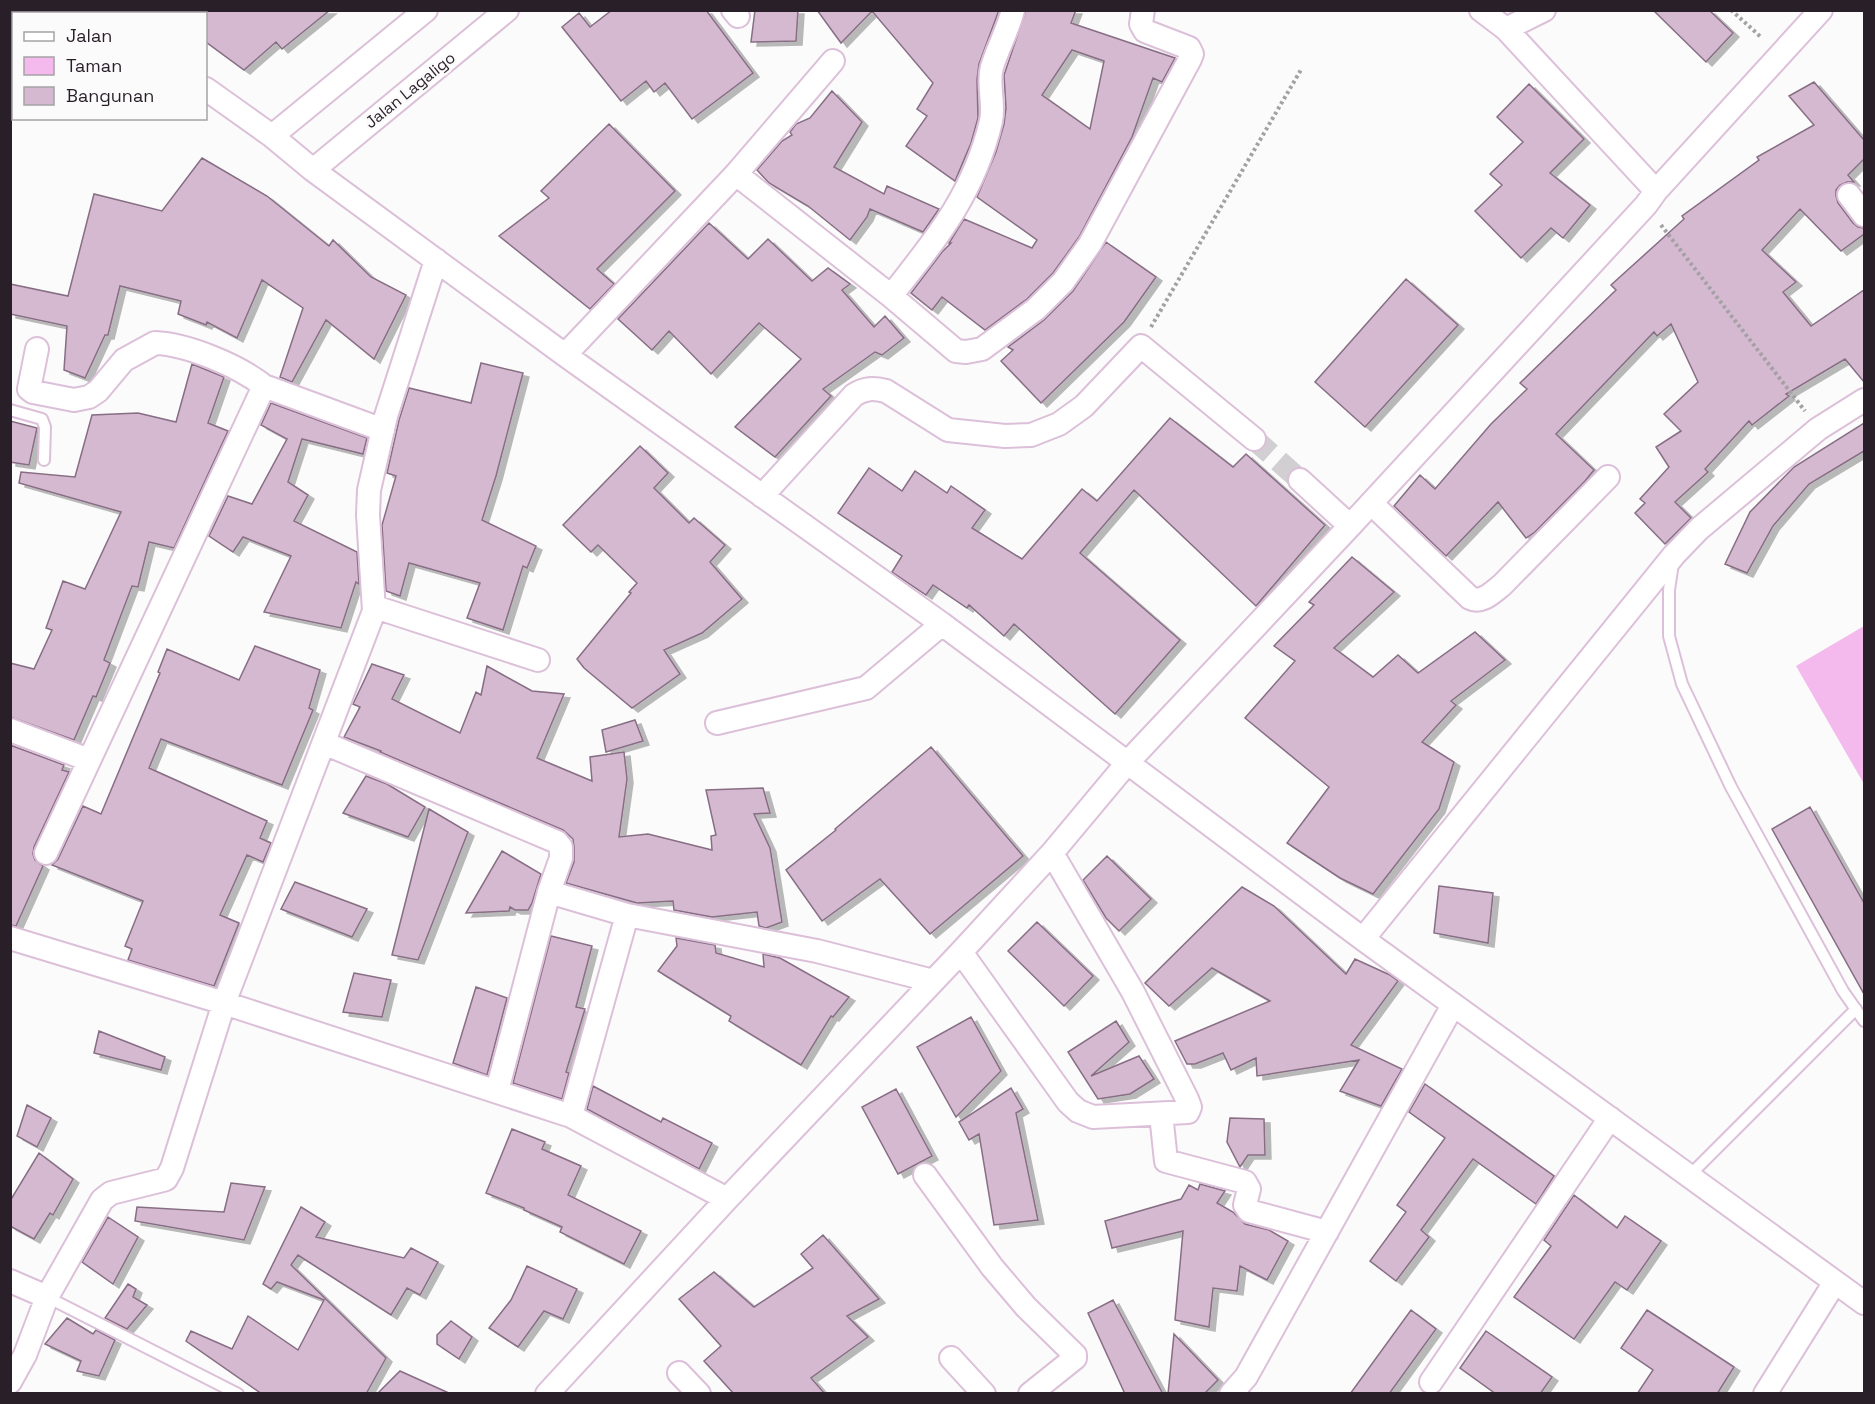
<svg xmlns="http://www.w3.org/2000/svg" width="1875" height="1404" viewBox="0 0 1875 1404" font-family="'Space Grotesk',sans-serif">
	<style>
		.green { fill: #f4b9ed }
		.building { fill: #d4b9d1; stroke: #876e84; stroke-width: 1.5; fill-rule: evenodd; filter: url(#shadow) }
		.lines { fill: none; stroke-linecap: round; stroke-linejoin: round }
		.street-tunnel { stroke: #d1cfd1; stroke-width: 22; stroke-dasharray: 22 11; stroke-linecap: butt }
		.lane-casing { stroke: #dcc0d9; stroke-width: 14 }
		.street-casing { stroke: #dcc0d9; stroke-width: 26 }
		.path { stroke: #a4a0a4; stroke-width: 4; stroke-dasharray: 3 3; stroke-linecap: butt }
		.lane { stroke: #fff; stroke-width: 10 }
		.street { stroke: #fff; stroke-width: 22 }
		.labels { text-anchor: middle; dominant-baseline: central; stroke-width: 5; stroke-linejoin: round; paint-order: stroke }
		.street-label { font-size: 16px; fill: #291f28; stroke: #fbfbfb }
	</style>
	<defs>
		<filter id="shadow"><feDropShadow dx="6" dy="4" stdDeviation="0" flood-color="#0004"/></filter>
	</defs>
	<rect width="100%" height="100%" fill="#fbfbfb"/>
	<path class="green" d="M1864 626V784L1796 666Z"/>
	<path class="building" d="M206 10H330L282 49 276 42 244 70 206 42Z
		M612 10H706L753 73 692 119 665 83 654 92 646 81 621 101 562 27 579 13 590 27Z
		M755 10H798L796 41 751 42Z
		M817 10H999L979 64 977 80 978 118 971 143 955 181 906 146 927 116 917 109 933 83 872 11 841 43Z
		M1026 10H1076L1071 23 1175 58 1162 82 1153 78 1132 137 1079 237 1053 273 1027 299 985 330 942 297 932 310 911 293 942 252 951 243H949L964 219 1032 248 1037 240 977 197 996 152 1004 124 1006 108 1004 75ZM1072 50 1104 61 1090 129 1042 95Z
		M1653 10H1709L1733 33 1706 62Z
		M1814 82 1864 140V159L1848 175 1854 182H1847L1840 185 1836 190V196L1838 203 1853 223 1858 227 1864 228V234L1841 251 1800 209 1762 250 1796 282 1783 292 1811 326 1864 290V382L1845 359 1786 394 1789 396 1752 425 1749 421 1705 469 1708 472 1675 502 1691 518 1665 544 1635 513 1645 503 1640 499 1669 467 1656 447 1681 431 1664 414 1698 382 1671 324 1657 336 1654 332 1556 434 1594 470 1585 481 1535 532 1526 538 1498 502 1446 556 1394 506 1420 475 1435 489 1491 424 1527 389 1520 383 1616 290 1611 285 1684 219 1682 216 1759 160 1757 157 1814 125 1789 96Z
		M1529 84 1584 139 1550 173 1590 205 1563 238 1551 228 1521 258 1475 211 1502 185 1490 174 1523 142 1497 117Z
		M832 91 862 122 834 167 884 194 887 186 939 209 923 232 870 209 867 217 850 240 808 206 769 183 757 170 782 141 792 135 790 132 796 124 810 118Z
		M609 124 675 191 597 269 614 284 590 309 499 236 549 198 541 191Z
		M202 158 267 196 329 246 333 240 371 277 406 295 374 359 326 320 292 382 280 377 303 308 262 280 237 338 207 322 206 325 178 314 181 301 120 286 108 335H105L85 378 64 370 67 326 10 314V284L68 296 94 194 162 211Z
		M709 223 748 259 768 239 812 281 828 268 850 284 842 290 874 327 885 316 904 338 882 355 875 352 823 389 831 396 775 457 735 427 801 359 759 323 711 374 669 331 652 350 618 319Z
		M1106 242 1156 277 1124 322 1041 403 1001 361 1013 350 1008 347 1044 320 1073 291Z
		M1406 279 1458 325 1365 427 1315 382Z
		M481 363 523 373 496 476 482 520 536 546 527 568 523 566 503 630 467 618 480 583 409 563 400 596 386 591 382 525 396 476 387 473 399 420 409 388 471 403Z
		M192 364 224 377 208 423 228 431 174 548 149 542 138 587 132 586 104 660 110 663 96 697 93 696 74 740 10 717V663L34 669 52 630 46 628 63 581 85 589 121 512 19 483 21 472 75 477 92 415 138 413 176 422Z
		M271 403 367 438 363 454 302 439 288 482 308 495 294 521 357 552 359 584 356 582 341 628 264 612 291 556 243 537 233 552 209 536 228 496 252 504 287 439 261 425Z
		M1170 418 1233 467 1246 454 1325 525 1256 606 1134 490 1080 553 1180 640 1115 714 1014 624 1004 636 969 605 967 608 933 585 926 595 892 572 902 556 838 513 869 468 902 491 915 471 947 493 951 486 985 510 972 528 1022 559 1082 489 1097 501Z
		M10 421 37 428 29 465 10 462Z
		M1864 423V451L1809 484 1773 526 1747 573 1725 564 1750 512 1794 467Z
		M640 446 668 473 654 488 689 523 694 518 725 545 710 562 742 599 702 633 664 650 680 674 632 708 584 668 577 659 631 593 629 592 637 583 598 545 591 552 563 525Z
		M1352 557 1394 592 1334 648 1373 677 1398 655 1418 673 1475 632 1505 660 1451 701 1456 705 1422 742 1454 762 1439 809 1373 894 1340 878 1287 843 1329 787 1245 718 1295 661 1274 646 1314 605 1309 602Z
		M255 646 320 670 309 708 313 710 282 785 161 739 149 768 267 821 260 838 271 843 263 862 247 855 220 915 239 923 214 986 128 960 132 949 125 946 143 901 52 865 58 859 83 806 101 814 160 673 158 672 167 649 239 680Z
		M372 664 404 675 392 699 460 733 476 692 481 695 487 666 532 691 564 694 537 758 592 781 590 757 624 752 627 779 619 837 648 834 712 850 711 836 716 835 706 790 763 788 770 813 754 814 770 848 782 922 766 928 759 926 757 912 712 917 674 910 673 901 637 903 566 883 574 862V847L573 839 563 830 380 752 381 751 344 737 360 707 353 704Z
		M635 720 643 741 606 752 602 730Z
		M10 745 64 765 62 770 69 772 34 847 33 854 35 860 43 866 16 926 10 925Z
		M931 747 1023 856 930 934 880 879 822 921 786 870 836 830 835 829Z
		M366 776 387 784 425 807 408 837 343 813Z
		M1810 807 1864 903V994L1772 829Z
		M429 809 468 832 418 960 392 955Z
		M502 851 541 874 532 903 528 910H515L510 907 509 911 466 913Z
		M1107 856 1151 899 1119 931 1106 918 1083 880Z
		M295 882 367 909 352 937 281 909Z
		M1439 886 1493 893 1488 943 1434 933Z
		M1242 887 1274 906 1346 974 1355 959 1390 975 1398 981 1351 1045 1402 1069 1381 1106 1340 1091 1359 1060 1257 1076 1256 1058 1231 1070 1223 1053 1195 1064H1187L1175 1041 1270 1001 1212 968 1169 1006 1145 983Z
		M1037 922 1093 976 1064 1006 1008 951Z
		M551 936 592 946 576 1007 585 1009 566 1072 569 1073 562 1099 513 1083Z
		M676 938 715 945 716 953 764 967 763 954 780 958 849 997 833 1017 831 1016 801 1065 729 1021 731 1016 658 971 677 946Z
		M354 973 391 980 382 1017 343 1012Z
		M476 987 507 998 487 1075 453 1063Z
		M971 1017 1001 1071 956 1117 917 1047Z
		M1116 1021 1129 1042 1091 1076 1139 1056 1154 1079 1130 1094 1098 1099 1068 1052Z
		M99 1031 165 1057 161 1070 94 1053Z
		M1425 1084 1554 1176 1536 1204 1473 1159 1421 1230 1429 1237 1396 1281 1370 1261 1406 1212 1397 1205 1445 1138 1409 1112Z
		M593 1086 661 1122 663 1118 712 1143 699 1169 587 1109Z
		M1011 1088 1023 1109 1016 1113 1038 1220 994 1225 979 1134 969 1140 959 1122Z
		M896 1089 932 1156 898 1174 862 1107Z
		M27 1105 51 1118 37 1147 17 1136Z
		M1230 1118 1264 1119 1265 1155H1248L1240 1167 1227 1142Z
		M512 1129 545 1142 542 1149 581 1166 568 1195 641 1231 624 1264 560 1232 562 1227 524 1210V1208L486 1193Z
		M39 1153 73 1179 53 1215 50 1213 34 1239 10 1226V1201Z
		M231 1183 265 1187 244 1240 135 1221 137 1207 224 1212Z
		M1200 1184 1225 1191 1217 1203 1233 1212 1245 1224 1269 1230 1288 1241 1267 1280 1240 1266 1237 1291 1213 1288 1209 1327 1175 1320 1183 1231 1112 1248 1105 1221 1181 1199 1189 1185 1198 1190Z
		M1574 1195 1617 1228 1625 1216 1661 1241 1627 1290 1615 1282 1574 1339 1514 1297 1551 1246 1544 1240Z
		M301 1207 325 1222 316 1237 404 1258 411 1248 438 1262 420 1295 407 1288 391 1315 298 1255 291 1265 386 1358 366 1394H262L186 1341 191 1331 232 1349 248 1316 298 1350 324 1300 277 1282 271 1289 263 1284Z
		M108 1217 138 1237 113 1284 82 1262Z
		M823 1235 879 1299 847 1316 868 1337 811 1378 825 1394H734L704 1361 721 1346 679 1299 714 1272 754 1307 813 1268 801 1254Z
		M527 1266 577 1289 563 1319 544 1311 518 1347 489 1328 511 1300Z
		M128 1284 136 1289 133 1297 147 1305 127 1329 105 1318Z
		M1113 1300 1163 1394H1125L1088 1313Z
		M1411 1310 1436 1329 1389 1394H1350Z
		M1647 1310 1734 1367 1717 1394H1637L1653 1370 1621 1348Z
		M67 1318 93 1334 96 1330 115 1340 99 1376 77 1371 81 1361 45 1344Z
		M451 1321 472 1337 459 1359 437 1344V1335Z
		M1486 1331 1552 1377 1540 1394H1496L1460 1368Z
		M1174 1334 1218 1380 1204 1394H1168Z
		M400 1371 451 1394H377Z"/>
	<g class="lines">
		<path class="street-tunnel" d="M1254 439 1300 480"/>
		<defs>
			<path id="lane" d="M10 410 42 419 45 427 44 460
				M1673 563 1669 590V636L1682 684 1731 787 1843 991 1864 1021
				M1689 1176 1856 1009
				M47 1297 238 1394"/>
			<path id="street" d="M94 10 98 14
				M733 10 738 16
				M1481 10 1506 29 1656 191
				M1506 29 1544 10
				M206 89 272 136 313 170 565 355 942 624 1363 939 1864 1303
				M272 136 426 10
				M313 170 507 10
				M736 174 891 296 956 351 966 352 982 349 1036 309 1063 282 1090 244 1190 59 1192 54 1189 48 1145 31 1141 24 1143 10
				M1849 195 1864 215
				M891 296C936 239 974 194 991 121 995 103 987 85 992 67 998 47 1008 30 1013 10
				M37 349 29 389 33 392 74 400 89 397 98 391 124 360 155 343C187 344 239 366 264 386
				M565 355 736 174 833 61
				M1300 480 1350 526
				M762 496 854 395C865 388 873 388 886 391L948 430 1005 436 1031 435 1059 424 1084 406 1141 346 1254 439
				M1371 503 1470 598C1482 604 1493 592 1502 585L1608 477
				M375 607 538 660
				M717 723 866 688 942 624
				M10 730 89 760
				M324 743 557 842 561 847V858L549 892 497 1091
				M46 853 264 386 383 430
				M549 892 627 915 817 951 933 981
				M10 938 224 1003 571 1116 627 915
				M1363 939 1674 555 1699 529 1818 429 1864 400
				M961 952 1068 1102 1078 1111 1093 1117 1188 1112 1190 1107 1187 1099 1133 992 1052 853
				M1161 1114 1166 1161 1245 1182 1249 1189 1245 1205 1249 1211 1327 1232
				M571 1116 727 1199
				M925 1175 992 1267 1026 1307 1075 1355V1358L1030 1394
				M10 1281 47 1297
				M951 1358 984 1394
				M679 1373 699 1394
				M10 1382 25 1355 47 1297 102 1200 111 1193 163 1180 166 1179 172 1168 224 1003 374 611 368 515 369 490 386 416 436 260
				M1431 1382 1610 1118
				M547 1394 727 1199 961 952 1052 853 1128 762 1350 526 1646 205 1656 191 1821 10
				M1231 1394 1246 1377 1453 1005
				M1765 1394 1835 1282"/>
		</defs>
		<use href="#lane" class="lane-casing"/>
		<use href="#street" class="street-casing"/>
		<path class="path" d="M1731 10 1762 38
			M1661 225 1805 411
			M1151 327 1302 68"/>
		<use href="#lane" class="lane"/>
		<use href="#street" class="street"/>
	</g>
	<g class="labels">
		<g class="street-label">
			<text transform="translate(410 90) rotate(-39)">Jalan Lagaligo</text>
		</g>
	</g>
	<rect width="1875" height="1404" fill="none" stroke="#291f28" stroke-width="24"/>
	<rect x="12" y="12" width="195" height="108" fill="#fbfbfb" stroke="#a7a3a7" stroke-width="1.5"/>
	<rect x="24" y="32" width="30" height="9" fill="#ffffff" stroke="#a7a3a7" stroke-width="1.5"/>
	<text x="66" y="42" font-size="18" fill="#291f28">Jalan</text>
	<rect x="24" y="57" width="30" height="18" fill="#f4b9ed" stroke="#a7a3a7" stroke-width="1.5"/>
	<text x="66" y="72" font-size="18" fill="#291f28">Taman</text>
	<rect x="24" y="87" width="30" height="18" fill="#d4b9d1" stroke="#a7a3a7" stroke-width="1.5"/>
	<text x="66" y="102" font-size="18" fill="#291f28">Bangunan</text>
</svg>
